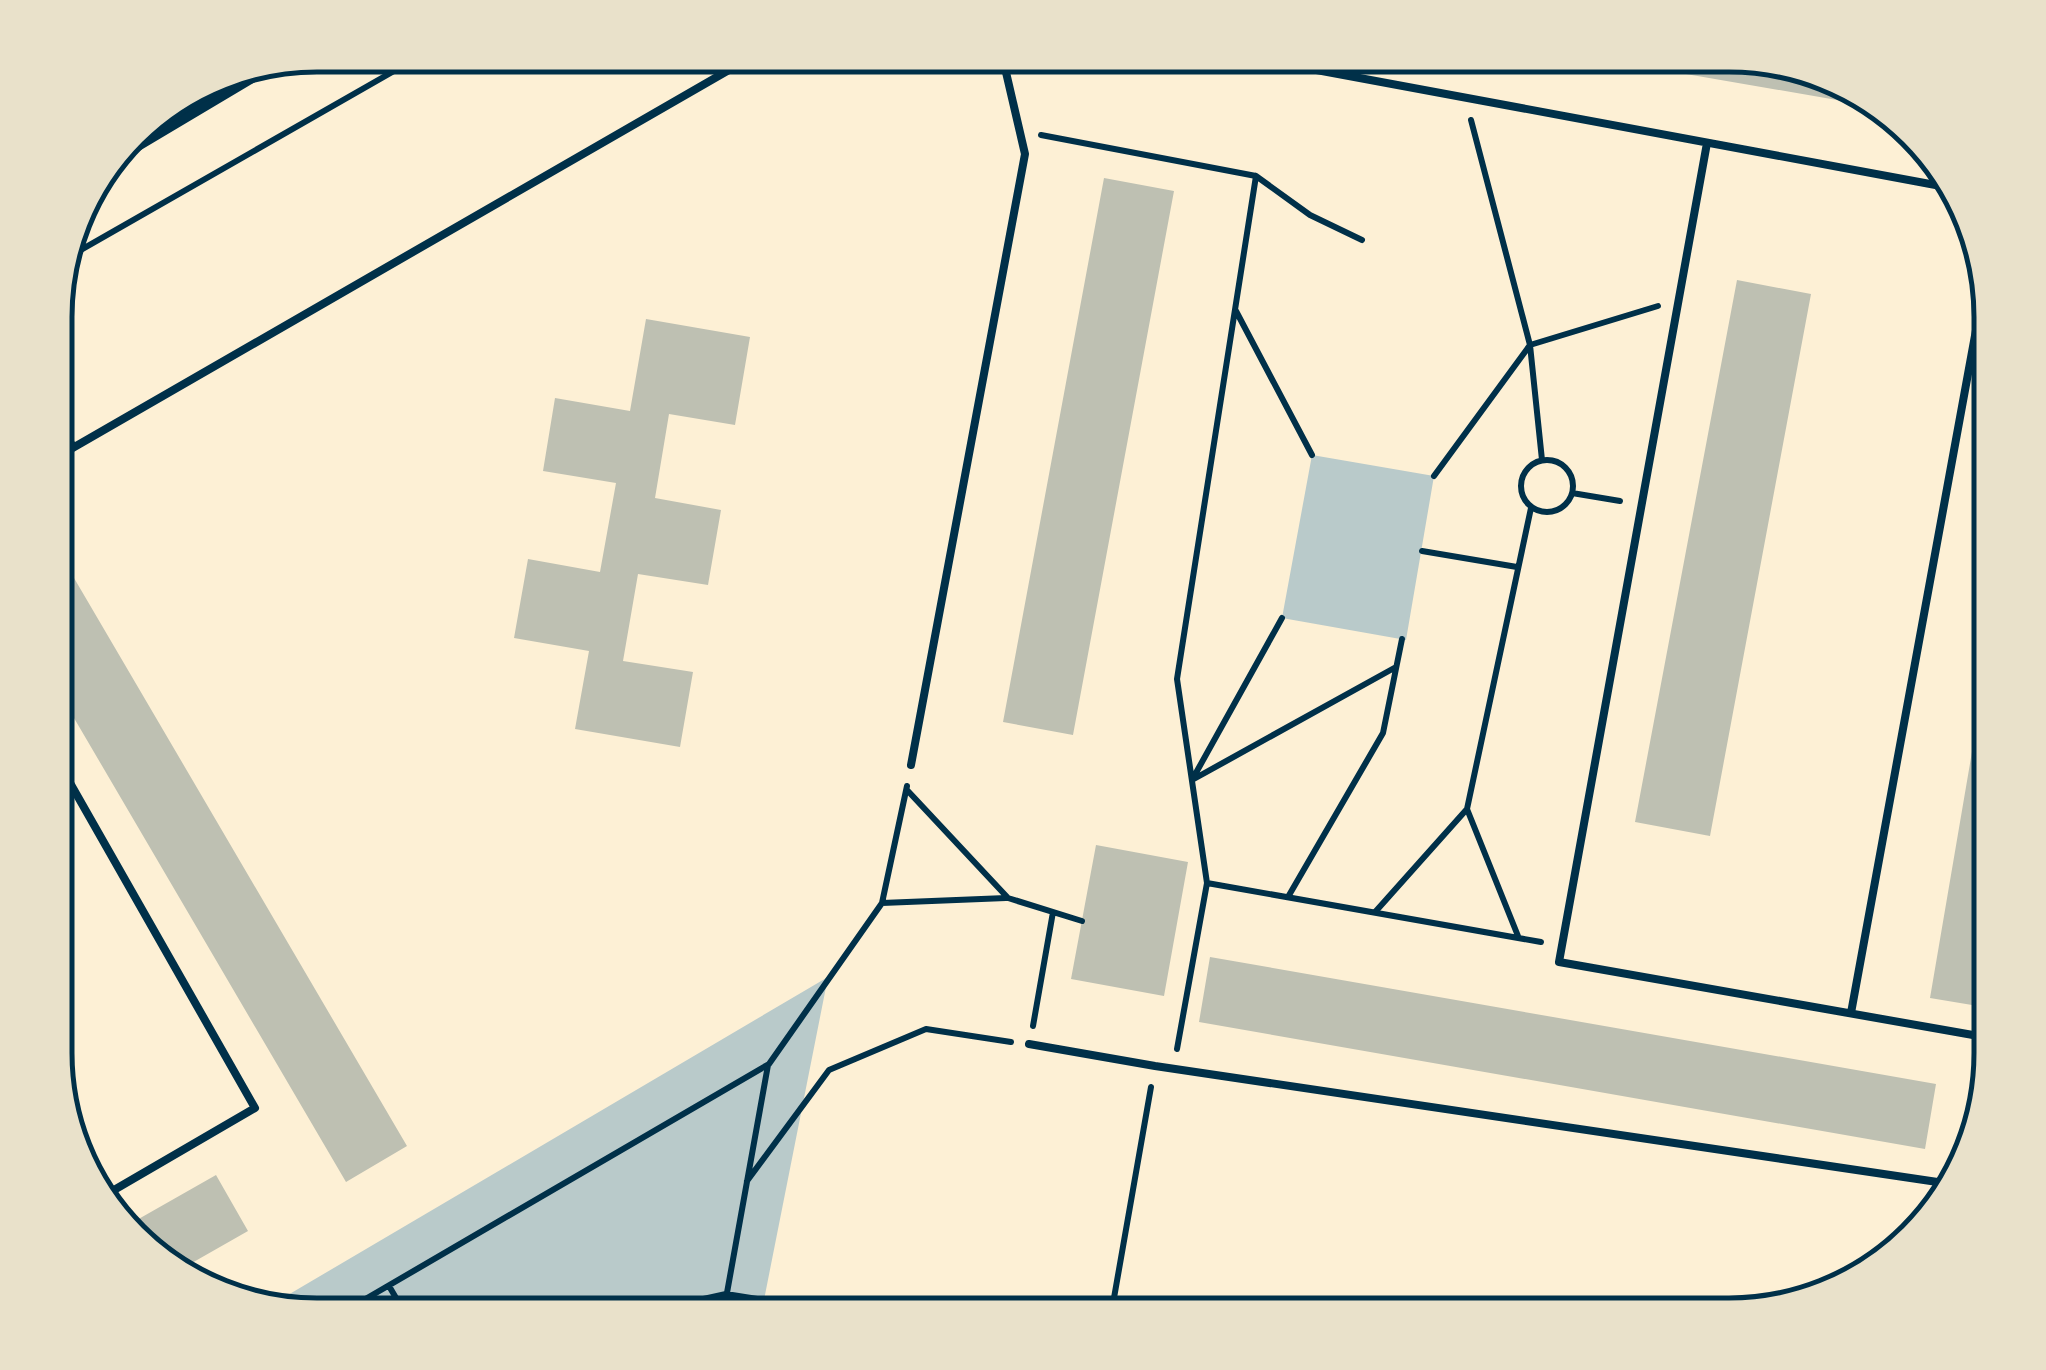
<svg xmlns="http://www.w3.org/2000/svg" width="2046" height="1370" viewBox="0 0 2046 1370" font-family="Ubuntu,sans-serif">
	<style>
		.green { fill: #b9caca }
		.building { fill: #bec0b2 }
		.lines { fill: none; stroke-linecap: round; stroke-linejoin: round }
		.path { stroke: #003049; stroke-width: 6 }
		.service { stroke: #003049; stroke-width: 8 }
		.tertiary { stroke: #003049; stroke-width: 18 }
		.rim { fill: none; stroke: #003049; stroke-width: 5 }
	</style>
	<rect width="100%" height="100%" fill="#fdf0d5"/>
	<path class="green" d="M1312 455 1434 476 1406 640 1282 618Z
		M828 977 761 1315H317L276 1302Z"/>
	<path class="building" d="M1576 55H1729L1875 100 1883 108Z
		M1104 178 1174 191 1073 735 1003 722Z
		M1737 280 1811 294 1710 836 1635 822Z
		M646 319 750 337 735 425 669 414 655 498 721 510 708 585 638 574 623 661 693 672 680 747 575 729 589 651 514 638 528 559 600 572 616 483 543 471 555 398 630 411Z
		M57 549 407 1146 346 1182 57 689Z
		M1988 658H1990V1008L1930 998Z
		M1096 845 1188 862 1164 996 1071 979Z
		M1210 957 1936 1084 1925 1149 1199 1022Z
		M216 1175 248 1231 176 1272 171 1270 128 1225Z"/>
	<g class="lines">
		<path class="path" d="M1471 120 1530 345 1542 460
			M1041 135 1256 176 1177 679 1207 883
			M1256 176 1310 215 1362 240
			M65 259 422 55
			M1236 311 1312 455
			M1521 486a26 26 0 1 1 52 0a26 26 0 1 1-52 0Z
			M1434 476 1530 345 1658 306
			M1572 493 1620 501
			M1422 551 1517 567
			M1282 618 1192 780 1396 667
			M907 790 1008 898 1082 921
			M1288 897 1383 733 1402 639
			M882 903 1006 898
			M1376 911 1467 809
			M1518 936 1467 809 1531 508
			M1033 1026 1053 912
			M1177 1049 1207 883 1541 942
			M747 1181 829 1070 926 1029 1011 1042
			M389 1286 406 1315
			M338 1315 769 1064 882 903 907 786
			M631 1315 726 1294 861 1315
			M723 1315 768 1065
			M1111 1315 1151 1087"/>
		<path class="service" d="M1236 55 1957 189
			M1707 143 1559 962 1990 1038
			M57 419 73 447
			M57 457 755 55
			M57 760 255 1108 102 1197
			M911 765 1025 154 1002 55
			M1851 1013 1985 281
			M1029 1044 1155 1066 1951 1184"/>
		<path class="tertiary" d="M120 152 266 65"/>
	</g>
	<path d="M0 0H2046V1370H0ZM317 72H1729A245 245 0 0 1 1974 317V1053A245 245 0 0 1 1729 1298H317A245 245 0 0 1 72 1053V317A245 245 0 0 1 317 72Z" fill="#e9e1ca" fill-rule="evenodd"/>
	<path class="rim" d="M317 72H1729A245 245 0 0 1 1974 317V1053A245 245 0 0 1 1729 1298H317A245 245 0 0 1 72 1053V317A245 245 0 0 1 317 72Z"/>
</svg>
